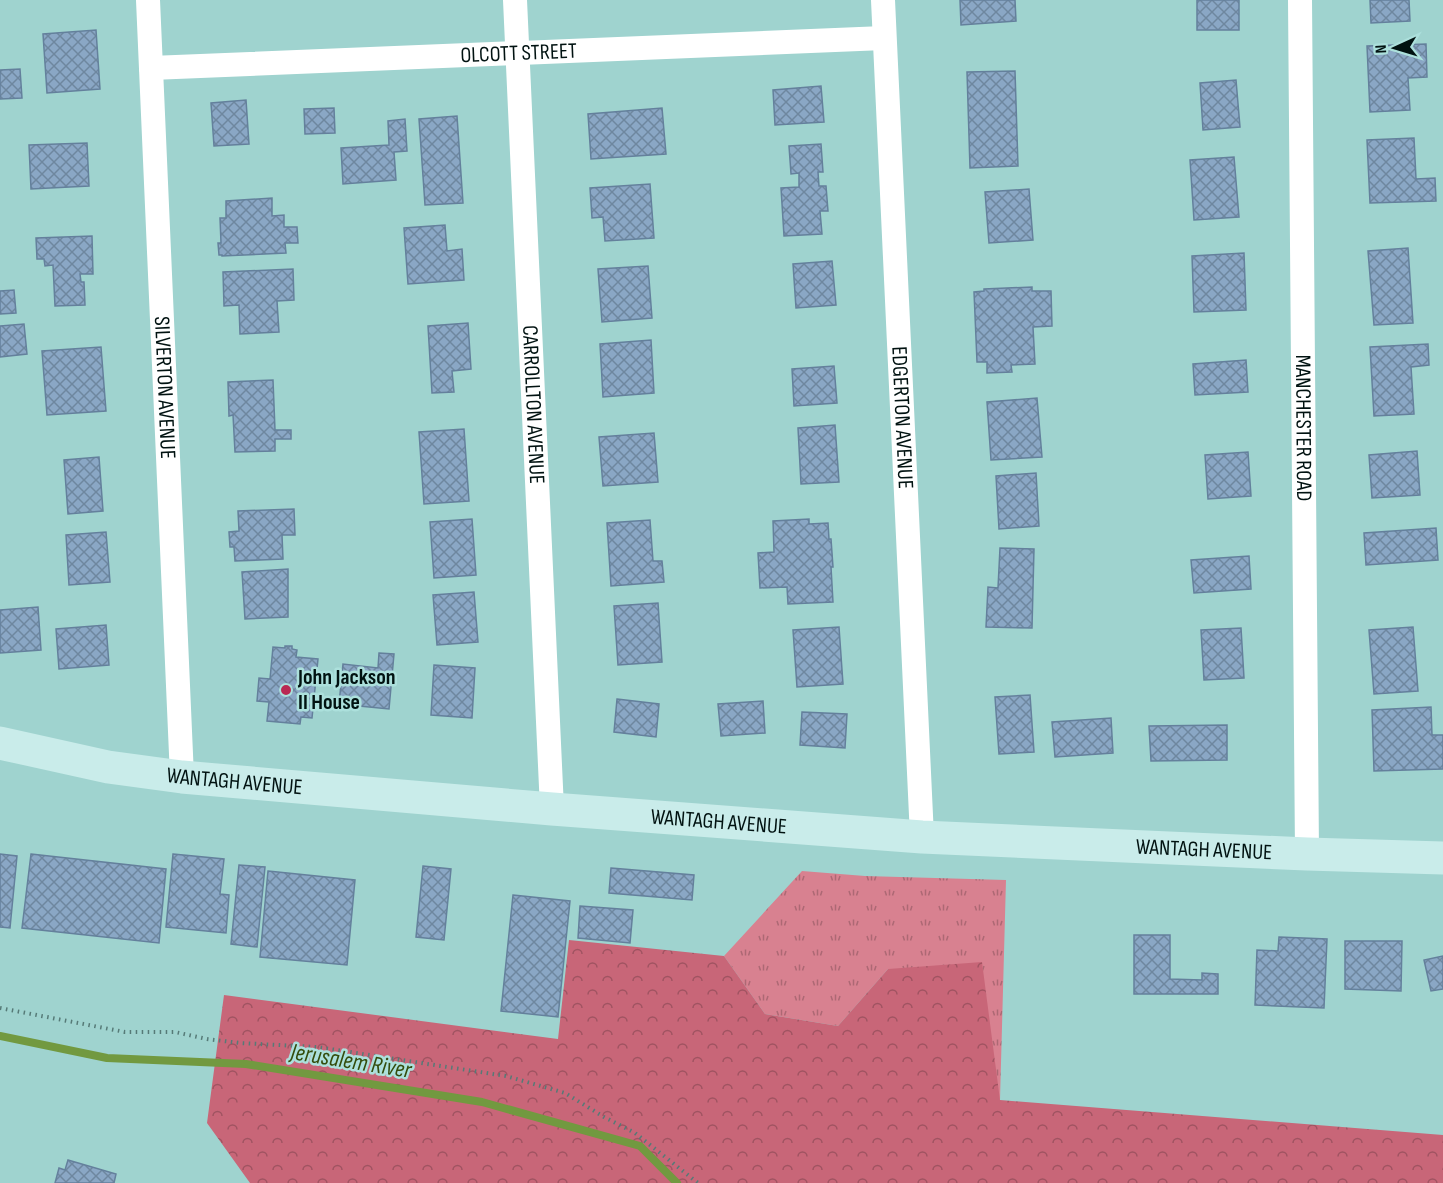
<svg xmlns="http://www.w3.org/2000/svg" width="1443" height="1183" viewBox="0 0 1443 1183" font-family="'Sofia Sans Condensed',sans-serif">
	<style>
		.grass { fill: url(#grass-tufts) }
		.forest { fill: url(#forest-crowns) }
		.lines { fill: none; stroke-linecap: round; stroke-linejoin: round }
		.stream { stroke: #729940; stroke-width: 8 }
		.building { fill: url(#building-cross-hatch); stroke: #64809c; stroke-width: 1.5 }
		.path { stroke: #567a77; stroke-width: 4; stroke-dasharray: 1.5 4.5; stroke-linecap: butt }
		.minor { stroke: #fff; stroke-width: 24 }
		.secondary { stroke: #c9ecea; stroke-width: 33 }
		.poi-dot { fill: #b92953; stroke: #ace0dc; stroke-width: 2 }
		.labels { text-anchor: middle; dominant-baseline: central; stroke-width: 5; stroke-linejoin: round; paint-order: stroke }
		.street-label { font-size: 22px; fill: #011211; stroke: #ace0dc }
		.poi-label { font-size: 22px; font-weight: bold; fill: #011211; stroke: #ace0dc; text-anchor: start }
		.water-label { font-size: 24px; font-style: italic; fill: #344d0d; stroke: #ace0dc }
	</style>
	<defs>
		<pattern id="grass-tufts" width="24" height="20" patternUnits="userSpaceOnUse" patternTransform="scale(1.5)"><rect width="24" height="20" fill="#d88190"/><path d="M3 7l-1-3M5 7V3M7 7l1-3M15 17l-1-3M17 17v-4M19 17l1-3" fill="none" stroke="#ad6874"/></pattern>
		<pattern id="forest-crowns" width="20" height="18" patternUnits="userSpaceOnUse" patternTransform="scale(1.5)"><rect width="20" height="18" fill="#c86678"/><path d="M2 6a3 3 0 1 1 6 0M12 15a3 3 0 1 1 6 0" fill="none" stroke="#a05361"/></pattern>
		<pattern id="building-cross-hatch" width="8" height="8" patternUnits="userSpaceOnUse" patternTransform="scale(1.5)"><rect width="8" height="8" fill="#8aa7c5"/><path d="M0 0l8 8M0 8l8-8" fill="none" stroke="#6e879f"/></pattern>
	</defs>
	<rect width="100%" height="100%" fill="#9fd3cf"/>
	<path class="grass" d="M802 871 865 876 1006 880 1000 1100 888 969 838 1026 765 1014 724 956Z"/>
	<path class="forest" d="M569 940 724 956 765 1014 838 1026 888 969 982 962 1000 1100 1443 1135V1183H250L207 1123 224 995 558 1039Z"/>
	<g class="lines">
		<path class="stream" d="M0 1036 107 1058 246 1064 482 1102 640 1146 677 1183"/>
	</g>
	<path class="building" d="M960 0H1015L1016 21 961 25Z
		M1197 0H1239V30H1197Z
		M1370 0H1409L1410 21 1371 23Z
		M96 30 100 89 47 93 43 34Z
		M1426 44 1427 77 1408 78 1410 110 1370 112 1367 46Z
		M20 69 22 98 0 99V70Z
		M1015 71 1018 166 970 168 967 72Z
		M1236 80 1240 127 1203 130 1200 83Z
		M821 86 824 122 775 125 773 90Z
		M246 100 249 144 214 146 211 103Z
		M334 108 335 133 305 134 304 109Z
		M662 108 666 154 591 159 588 114Z
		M457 116 463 203 425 205 419 119Z
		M405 119 407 151 394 152 396 180 343 184 341 148 389 145 388 121Z
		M1414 138 1416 179 1435 178 1436 201 1370 203 1367 140Z
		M87 143 89 186 31 189 29 145Z
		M821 144 823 172H818L819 186H826L828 211H820L822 234 784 236 781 188 799 187V173L791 174 789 146Z
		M1234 157 1239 217 1194 220 1190 160Z
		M650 184 654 238 605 241 603 217 592 218 590 188Z
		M1029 189 1033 240 989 243 985 192Z
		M272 198V216L284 215V227H297L298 243H285L286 253 222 256V255H219L218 243H221L220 218H226V201Z
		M445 225 447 251 462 249 464 280 408 284 404 228Z
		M92 236 93 274H80L81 282H84L85 305 55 306 53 265 45 266 44 259H37L36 238Z
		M1408 248 1413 323 1374 325 1368 251Z
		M1244 253 1246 310 1194 312 1192 256Z
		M832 261 836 305 796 308 793 264Z
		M648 266 652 318 602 322 598 269Z
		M293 269 294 300 277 301 279 332 240 334 239 305 224 306 223 272Z
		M1032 287V291H1051L1052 326 1033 327 1035 364 1011 365 1012 372 987 373V362H977L974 292 984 291V289Z
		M14 290 16 313 0 314V291Z
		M468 323 471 369 452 371 454 392 432 393 428 326Z
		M24 324 27 354 0 357V326Z
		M651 340 654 393 603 397 600 344Z
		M1428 344 1429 365 1411 367 1414 414 1374 416 1370 347Z
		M101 347 106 411 47 415 42 351Z
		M1246 360 1248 392 1195 395 1193 364Z
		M834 366 837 403 794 406 792 369Z
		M273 380 275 430H291V439H275V451L235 452 233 415 229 416 228 382Z
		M1037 398 1042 457 991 460 987 402Z
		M835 425 839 482 801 484 798 428Z
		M464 429 469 501 424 504 419 432Z
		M654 433 658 482 603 486 599 437Z
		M1417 451 1420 495 1372 498 1369 455Z
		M1248 452 1251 496 1208 499 1205 455Z
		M99 457 103 511 68 514 64 460Z
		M1036 473 1039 526 999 529 996 476Z
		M294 509 295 535H282L283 559 235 561 234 547H230L229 532 239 531 238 511Z
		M472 519 476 575 434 578 430 522Z
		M809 519V524L828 523 829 539H831L833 567H831L833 602 788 604 787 587 760 588 758 553 774 552 773 521Z
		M650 520 653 561H662L664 582 611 586 607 523Z
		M1436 528 1438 560 1366 565 1364 533Z
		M106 532 110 582 69 585 66 535Z
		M1000 548 1034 549 1032 628 986 627 988 587 998 588Z
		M1249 556 1251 589 1194 593 1191 560Z
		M288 569V617L245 619 242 572Z
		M474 592 478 642 437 645 433 595Z
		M658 603 662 662 618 665 614 606Z
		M38 607 41 650 0 653V610Z
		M106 625 109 665 59 669 56 629Z
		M839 627 843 684 797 687 793 630Z
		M1413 627 1418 691 1374 694 1369 630Z
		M1241 628 1244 678 1204 680 1201 630Z
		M285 646H292V649L297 650 296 657 318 659 312 718 301 717 300 724 267 721 269 702 257 701 259 678 270 679 273 647 285 648Z
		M379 653 394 654 389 709 339 704 343 664 378 668Z
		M434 665 475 668 472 718 431 715Z
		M1030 695 1034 752 999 754 995 697Z
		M617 699 659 704 656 737 614 732Z
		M763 701 765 733 721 736 718 704Z
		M1431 707 1432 735H1443V769L1374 771 1372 710Z
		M802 712 847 714 845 748 800 745Z
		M1111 718 1113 753 1055 757 1052 722Z
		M1227 725V760L1151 761 1149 726Z
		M0 854 17 856 10 928 0 927Z
		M31 854 166 869 159 943 22 928Z
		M173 854 224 859 220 894 229 895 226 933 166 927Z
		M239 865 265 867 257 947 231 944Z
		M423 866 451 869 444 940 416 937Z
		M611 868 694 875 692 900 609 893Z
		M268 871 355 880 347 965 260 957Z
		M513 895 570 901 558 1017 501 1011Z
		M580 906 633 910 630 943 578 938Z
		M1134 935H1170V979L1202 980V973L1218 974V994H1134Z
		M1279 937 1327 939 1324 1008 1255 1005 1257 950 1278 951Z
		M1345 941H1402L1401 991 1345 989Z
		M1443 956V989L1431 991 1424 960Z
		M68 1160 116 1174 114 1183H55L59 1168 65 1170Z"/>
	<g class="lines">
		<path class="path" d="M0 1008 125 1032H175L207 1039 240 1043 317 1047 506 1076 565 1093 604 1117 635 1133 698 1183"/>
		<g class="minor">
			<path id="s1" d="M148 0 182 777"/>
			<path id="s2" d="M515 0 552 809"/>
			<path id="s3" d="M883 0 922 837"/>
			<path id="s4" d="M1300 0 1307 854"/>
			<path id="s5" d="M151 68 884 38"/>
		</g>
		<path class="secondary" id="s6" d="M0 743 108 767 182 777 552 809 922 837 1307 854 1443 858"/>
	</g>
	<circle class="poi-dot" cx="286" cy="690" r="6"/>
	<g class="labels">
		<g class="street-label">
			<text stroke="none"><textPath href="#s5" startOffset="368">OLCOTT STREET</textPath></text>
			<text stroke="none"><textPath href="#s1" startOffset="388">SILVERTON AVENUE</textPath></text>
			<text stroke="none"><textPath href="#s2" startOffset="405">CARROLLTON AVENUE</textPath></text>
			<text stroke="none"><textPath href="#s3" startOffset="418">EDGERTON AVENUE</textPath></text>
			<text stroke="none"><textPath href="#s4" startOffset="428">MANCHESTER ROAD</textPath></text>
			<text stroke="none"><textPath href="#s6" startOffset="238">WANTAGH AVENUE</textPath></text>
			<text stroke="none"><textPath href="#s6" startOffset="724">WANTAGH AVENUE</textPath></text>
			<text stroke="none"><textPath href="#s6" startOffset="1210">WANTAGH AVENUE</textPath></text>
		</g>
		<g class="poi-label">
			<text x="298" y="677">John Jackson<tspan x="298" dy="25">II House</tspan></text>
		</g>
		<g class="water-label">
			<text transform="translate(351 1061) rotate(9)">Jerusalem River</text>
		</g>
	</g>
	<g transform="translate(1395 48) rotate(266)" stroke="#ace0dc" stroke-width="4.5" paint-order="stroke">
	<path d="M0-4.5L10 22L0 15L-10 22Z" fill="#011211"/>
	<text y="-9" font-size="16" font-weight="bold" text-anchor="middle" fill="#011211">N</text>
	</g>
</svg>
